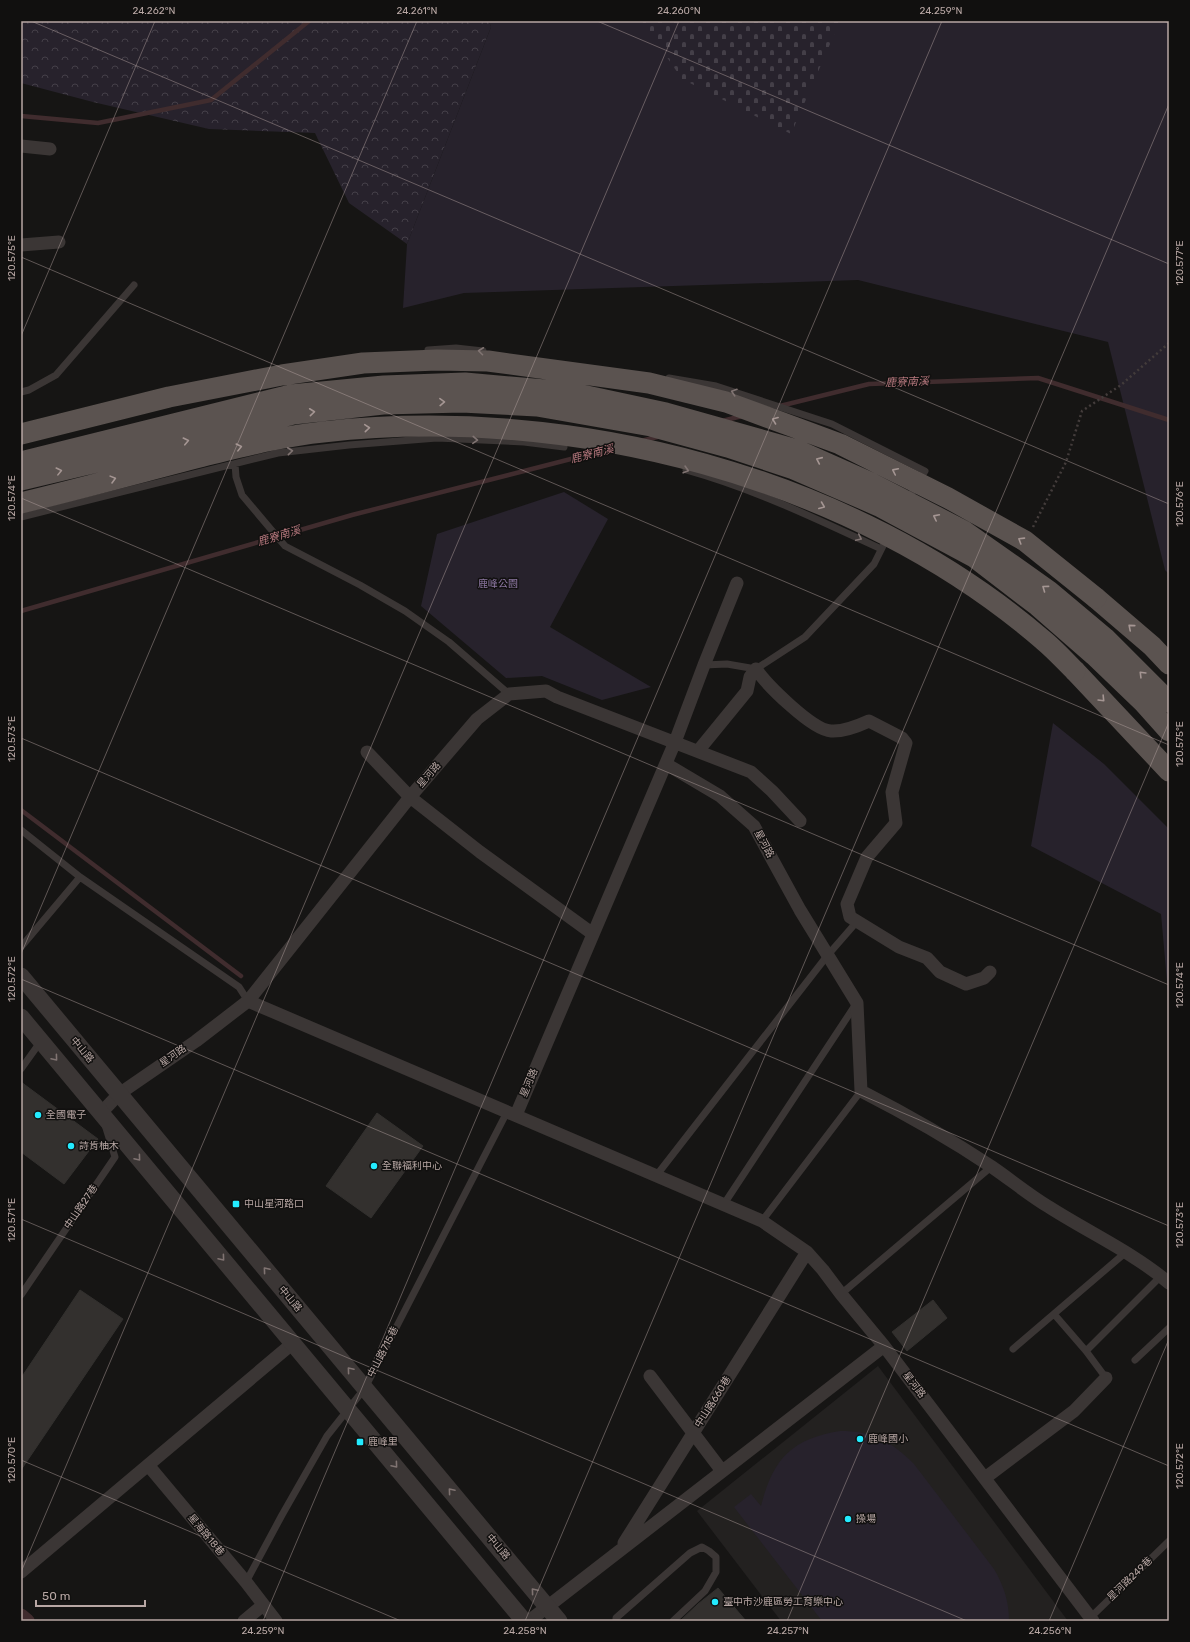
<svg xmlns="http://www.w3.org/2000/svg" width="1190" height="1642" viewBox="0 0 1190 1642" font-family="Rubik,'Noto Sans TC',sans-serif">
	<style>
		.built { fill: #232120 }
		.green { fill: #27222c }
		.forest { fill: url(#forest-crowns) }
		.cemetery { fill: url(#cemetery-stones) }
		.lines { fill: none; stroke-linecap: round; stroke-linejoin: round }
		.stream { stroke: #402c2e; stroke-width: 4.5 }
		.canal { stroke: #402c2e; stroke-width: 15 }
		.building { fill: #33302e; stroke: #32302e }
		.path { stroke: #433c3b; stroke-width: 2.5; stroke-dasharray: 2 3; stroke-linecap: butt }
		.service { stroke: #3b3635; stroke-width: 7 }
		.minor { stroke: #3b3635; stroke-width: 13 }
		.tertiary { stroke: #3b3635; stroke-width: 17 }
		.primary { stroke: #5b5350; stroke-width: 21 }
		.primary-bridge { stroke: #5b5350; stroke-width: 21 }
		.oneway { stroke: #807472 }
		.oneway2 { stroke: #a59693 }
		.ticks { fill: none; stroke: #b8a7a4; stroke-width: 1; stroke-opacity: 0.45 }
		.poi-dot { fill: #23ebff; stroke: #11100f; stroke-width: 1.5 }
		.labels { text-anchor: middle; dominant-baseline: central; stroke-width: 3; stroke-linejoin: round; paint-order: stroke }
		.park-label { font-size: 10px; fill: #8f79a5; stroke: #11100f }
		.street-label { font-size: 10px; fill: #b8a7a4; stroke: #11100f }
		.poi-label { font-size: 10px; fill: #b8a7a4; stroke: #11100f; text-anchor: start }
		.water-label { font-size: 11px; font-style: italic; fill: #b6787e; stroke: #11100f }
		.neatline { fill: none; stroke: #b8a7a4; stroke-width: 1.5 }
		.ticks-label { font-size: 10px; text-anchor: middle; fill: #b8a7a4 }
	</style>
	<defs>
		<pattern id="forest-crowns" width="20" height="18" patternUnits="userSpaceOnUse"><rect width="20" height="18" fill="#27222c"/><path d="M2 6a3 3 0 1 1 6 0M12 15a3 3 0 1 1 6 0" fill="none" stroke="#443f48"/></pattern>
		<pattern id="cemetery-stones" width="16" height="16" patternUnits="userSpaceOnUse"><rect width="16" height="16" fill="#27222c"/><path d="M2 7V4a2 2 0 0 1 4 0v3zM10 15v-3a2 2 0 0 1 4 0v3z" fill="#443f48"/></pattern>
	</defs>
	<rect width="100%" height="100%" fill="#161514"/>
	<path class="built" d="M878 1366 1068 1621H781L697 1511Z"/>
	<path class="green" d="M489 21H1169V574L1165 570 1108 342 858 280 464 293 403 308 407 244 491 27Z
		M564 492 608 519 550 627 651 687 602 700 542 676 506 678 421 606 437 534Z
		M1053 723 1104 764 1169 829V1004L1161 914 1031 846Z
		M840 1431C873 1431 891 1441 914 1464L994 1569C1004 1586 1009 1602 1009 1621H822L734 1507 751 1494 761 1506C773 1459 791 1439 840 1431Z"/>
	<path class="forest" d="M21 21H489L491 27 407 244 349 203 315 133 209 129 93 102 21 83Z"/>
	<path class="cemetery" d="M642 21H840L791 134 682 79Z"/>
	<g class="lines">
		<path class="stream" d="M21 116 98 123 211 100 309 21
			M780 406 869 384 1038 378 1169 420
			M722 421 742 416
			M641 441 661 436
			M21 611 352 515 606 450
			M21 810 241 976"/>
		<path class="canal" d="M21 1616 27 1621"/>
	</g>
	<path class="building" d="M21 1082 98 1139 64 1184 21 1152Z
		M377 1113 423 1146 371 1218 326 1186Z
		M80 1290 123 1319 21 1470V1378Z
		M933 1300 947 1318 907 1351 892 1332Z
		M718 1588 746 1621H680L698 1604Z"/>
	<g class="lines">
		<path class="path" d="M1033 527 1066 462 1082 411 1121 385 1169 343"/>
		<path class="service" d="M428 350 456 348 483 351
			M669 378 716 386 832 424 925 471 907 501
			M21 392 29 390 56 375 134 285
			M235 464 236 477 242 495 285 546 360 585 405 611 449 642 509 694
			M686 470C754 489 817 519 881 549
			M21 517 278 453 349 445 437 438 524 442 564 447
			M704 665 727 664 756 669 805 637 874 564 887 538
			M21 830 80 877
			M21 947 80 877 239 987 248 1001
			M21 1069 41 1041
			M656 1176 827 956 854 925 851 919
			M724 1204 856 1004
			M762 1221 861 1091
			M841 1294 991 1167
			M21 1295 115 1157 105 1125
			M1054 1314 1086 1351 1106 1378
			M1013 1349 1125 1253
			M1086 1351 1161 1276
			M1135 1360 1169 1328
			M246 1582 282 1515 327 1436 365 1388 507 1112
			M1091 1617 1169 1541
			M616 1621V1618L690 1553 702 1547 709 1551 716 1557V1572L705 1591 673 1621"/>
		<path class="minor" d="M21 146 50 149
			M21 245 59 242
			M698 751 747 691 750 677 756 669C766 684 812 730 831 731 844 732 858 726 869 721L902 738 906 743 892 792 896 823 867 857 847 904 850 917 899 947 927 958 940 972 966 984 984 978 990 972
			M367 752 410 797 480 852 593 934
			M666 764 720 796 754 826 800 910 857 1003 861 1091C906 1114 950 1139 992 1167 1011 1180 1029 1195 1049 1207 1088 1232 1134 1253 1169 1283
			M248 1001 762 1221 807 1252 823 1270 841 1294 884 1346 1093 1621
			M101 1113 119 1094 196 1041 248 1001 410 797 477 719 509 694 546 691 557 697 751 772 772 791 800 821
			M516 1115 675 742 704 665 737 583
			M650 1376 722 1471
			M148 1465 246 1582 276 1621
			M985 1478 1074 1411 1106 1378
			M624 1543 807 1252
			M21 1572 293 1343
			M244 1621 263 1605
			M529 1621 884 1346"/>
		<path class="tertiary" d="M21 976 559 1621
			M21 1017 524 1621"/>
		<path class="primary" d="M1096 598 1152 646 1169 664
			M1075 671 1169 771"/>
		<path class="primary-bridge" d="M21 434 169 397 282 375 363 363 437 360 488 361 649 383 726 402 840 444 948 498 1025 541 1096 598
			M21 462 291 395 384 386 465 383 568 392 666 413 797 450 869 482 964 531 1049 591 1105 638 1169 702
			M21 480 236 429 293 414 383 404 462 402 537 406 651 426 728 447 794 469 879 506 974 557 1038 606 1094 655 1144 703 1169 731
			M21 503C83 488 145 471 207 455 245 446 284 436 323 432 570 404 853 476 1043 640 1054 649 1065 661 1075 671"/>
	</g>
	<defs><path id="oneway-chevron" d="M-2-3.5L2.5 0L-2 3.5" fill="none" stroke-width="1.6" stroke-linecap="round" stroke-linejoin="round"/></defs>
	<g class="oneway">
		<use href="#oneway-chevron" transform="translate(481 351) rotate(-173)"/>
		<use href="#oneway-chevron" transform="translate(734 392) rotate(-162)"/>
		<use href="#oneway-chevron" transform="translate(475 440) rotate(3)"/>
		<use href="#oneway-chevron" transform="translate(290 451) rotate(-6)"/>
		<use href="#oneway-chevron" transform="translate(686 470) rotate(16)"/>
		<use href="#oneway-chevron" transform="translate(859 538) rotate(25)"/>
		<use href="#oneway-chevron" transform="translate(55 1058) rotate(50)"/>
		<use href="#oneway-chevron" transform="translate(138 1158) rotate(50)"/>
		<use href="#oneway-chevron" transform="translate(222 1258) rotate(50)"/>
		<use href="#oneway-chevron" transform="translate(266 1270) rotate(-130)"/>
		<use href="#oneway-chevron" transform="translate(350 1370) rotate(-130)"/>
		<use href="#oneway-chevron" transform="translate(395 1465) rotate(50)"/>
		<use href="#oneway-chevron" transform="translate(451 1491) rotate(-130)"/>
		<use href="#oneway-chevron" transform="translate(534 1591) rotate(-130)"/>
	</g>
	<g class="oneway2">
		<use href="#oneway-chevron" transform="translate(442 402) rotate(-2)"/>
		<use href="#oneway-chevron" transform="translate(312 412) rotate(-6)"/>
		<use href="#oneway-chevron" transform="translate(775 420) rotate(-159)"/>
		<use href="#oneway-chevron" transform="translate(367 428) rotate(-5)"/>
		<use href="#oneway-chevron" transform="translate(186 441) rotate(-13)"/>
		<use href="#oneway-chevron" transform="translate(239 447) rotate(-14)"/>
		<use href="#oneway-chevron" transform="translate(819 460) rotate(-156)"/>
		<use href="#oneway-chevron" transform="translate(59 471) rotate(-14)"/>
		<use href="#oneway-chevron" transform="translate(895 471) rotate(-154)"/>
		<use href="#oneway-chevron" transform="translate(113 479) rotate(-15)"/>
		<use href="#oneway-chevron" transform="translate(822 506) rotate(22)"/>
		<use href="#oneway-chevron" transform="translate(936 517) rotate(-153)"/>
		<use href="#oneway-chevron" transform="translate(1021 540) rotate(-148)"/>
		<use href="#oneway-chevron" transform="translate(1045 588) rotate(-144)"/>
		<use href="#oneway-chevron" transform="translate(1131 627) rotate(-139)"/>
		<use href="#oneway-chevron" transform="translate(1142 674) rotate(-135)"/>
		<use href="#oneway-chevron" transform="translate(1102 699) rotate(46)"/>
	</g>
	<path class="ticks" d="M31 21 1169 504M597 21 1169 264M1164 21 1169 23M21 257 1169 745M21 336 155 21M21 498 1169 985M21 738 1169 1226M21 954 417 21M21 979 1169 1466M21 1219 967 1621M21 1460 401 1621M21 1572 679 21M263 1621 942 21M525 1621 1169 104M787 1621 1169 722M1049 1621 1169 1339"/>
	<g class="poi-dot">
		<circle cx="38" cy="1115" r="4"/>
		<circle cx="71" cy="1146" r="4"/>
		<circle cx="374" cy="1166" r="4"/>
		<rect x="232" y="1200" width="8" height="8" rx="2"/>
		<circle cx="860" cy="1439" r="4"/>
		<rect x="356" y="1438" width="8" height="8" rx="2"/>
		<circle cx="848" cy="1519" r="4"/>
		<circle cx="715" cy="1602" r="4"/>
	</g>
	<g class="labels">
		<g class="park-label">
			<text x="498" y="584">鹿峰公園</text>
		</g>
		<g class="street-label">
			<text transform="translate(429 775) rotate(-49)">星河路</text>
			<text transform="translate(764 844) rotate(62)">星河路</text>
			<text transform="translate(82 1050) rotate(50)">中山路</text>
			<text transform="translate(173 1056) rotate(-35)">星河路</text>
			<text transform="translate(529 1083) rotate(-67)">星河路</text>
			<text transform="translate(81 1207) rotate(-56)">中山路27巷</text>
			<text transform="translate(290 1299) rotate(50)">中山路</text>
			<text transform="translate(383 1352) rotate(-63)">中山路715巷</text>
			<text transform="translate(914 1385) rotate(52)">星河路</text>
			<text transform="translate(713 1402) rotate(-58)">中山路660巷</text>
			<text transform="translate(206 1535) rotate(50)">星海路18巷</text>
			<text transform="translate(498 1547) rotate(50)">中山路</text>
			<text transform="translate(1130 1579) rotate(-44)">星河路249巷</text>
		</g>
		<g class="poi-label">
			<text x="46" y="1115">全國電子</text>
			<text x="79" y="1146">詩肯柚木</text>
			<text x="382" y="1166">全聯福利中心</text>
			<text x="244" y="1204">中山星河路口</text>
			<text x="868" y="1439">鹿峰國小</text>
			<text x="368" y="1442">鹿峰里</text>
			<text x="856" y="1519">操場</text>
			<text x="723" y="1602">臺中市沙鹿區勞工育樂中心</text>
		</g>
		<g class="water-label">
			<text transform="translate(907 382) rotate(-2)">鹿寮南溪</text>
			<text transform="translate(592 454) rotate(-14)">鹿寮南溪</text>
			<text transform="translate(279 536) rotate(-16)">鹿寮南溪</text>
		</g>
	</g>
	<rect width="1190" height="1642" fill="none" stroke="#11100f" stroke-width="44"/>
	<path d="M36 1600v6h109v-6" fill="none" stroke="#b8a7a4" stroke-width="2"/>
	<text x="42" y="1600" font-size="12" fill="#b8a7a4" stroke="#11100f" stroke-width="3" paint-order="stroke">50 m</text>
	<rect x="22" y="22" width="1146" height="1598" class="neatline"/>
	<g class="ticks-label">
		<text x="154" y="14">24.262°N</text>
		<text x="417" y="14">24.261°N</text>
		<text x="679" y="14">24.260°N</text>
		<text x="941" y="14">24.259°N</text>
		<text transform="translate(11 258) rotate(-90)" y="4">120.575°E</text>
		<text transform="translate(1179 263) rotate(-90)" y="4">120.577°E</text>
		<text transform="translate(11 498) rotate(-90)" y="4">120.574°E</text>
		<text transform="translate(1179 504) rotate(-90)" y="4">120.576°E</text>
		<text transform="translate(11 739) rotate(-90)" y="4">120.573°E</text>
		<text transform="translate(1179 744) rotate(-90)" y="4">120.575°E</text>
		<text transform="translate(11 979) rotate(-90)" y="4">120.572°E</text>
		<text transform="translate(1179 985) rotate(-90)" y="4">120.574°E</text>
		<text transform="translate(11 1220) rotate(-90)" y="4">120.571°E</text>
		<text transform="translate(1179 1225) rotate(-90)" y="4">120.573°E</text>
		<text transform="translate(11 1460) rotate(-90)" y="4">120.570°E</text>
		<text transform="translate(1179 1466) rotate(-90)" y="4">120.572°E</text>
		<text x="263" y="1634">24.259°N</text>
		<text x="525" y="1634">24.258°N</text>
		<text x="788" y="1634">24.257°N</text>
		<text x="1050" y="1634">24.256°N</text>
	</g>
</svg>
